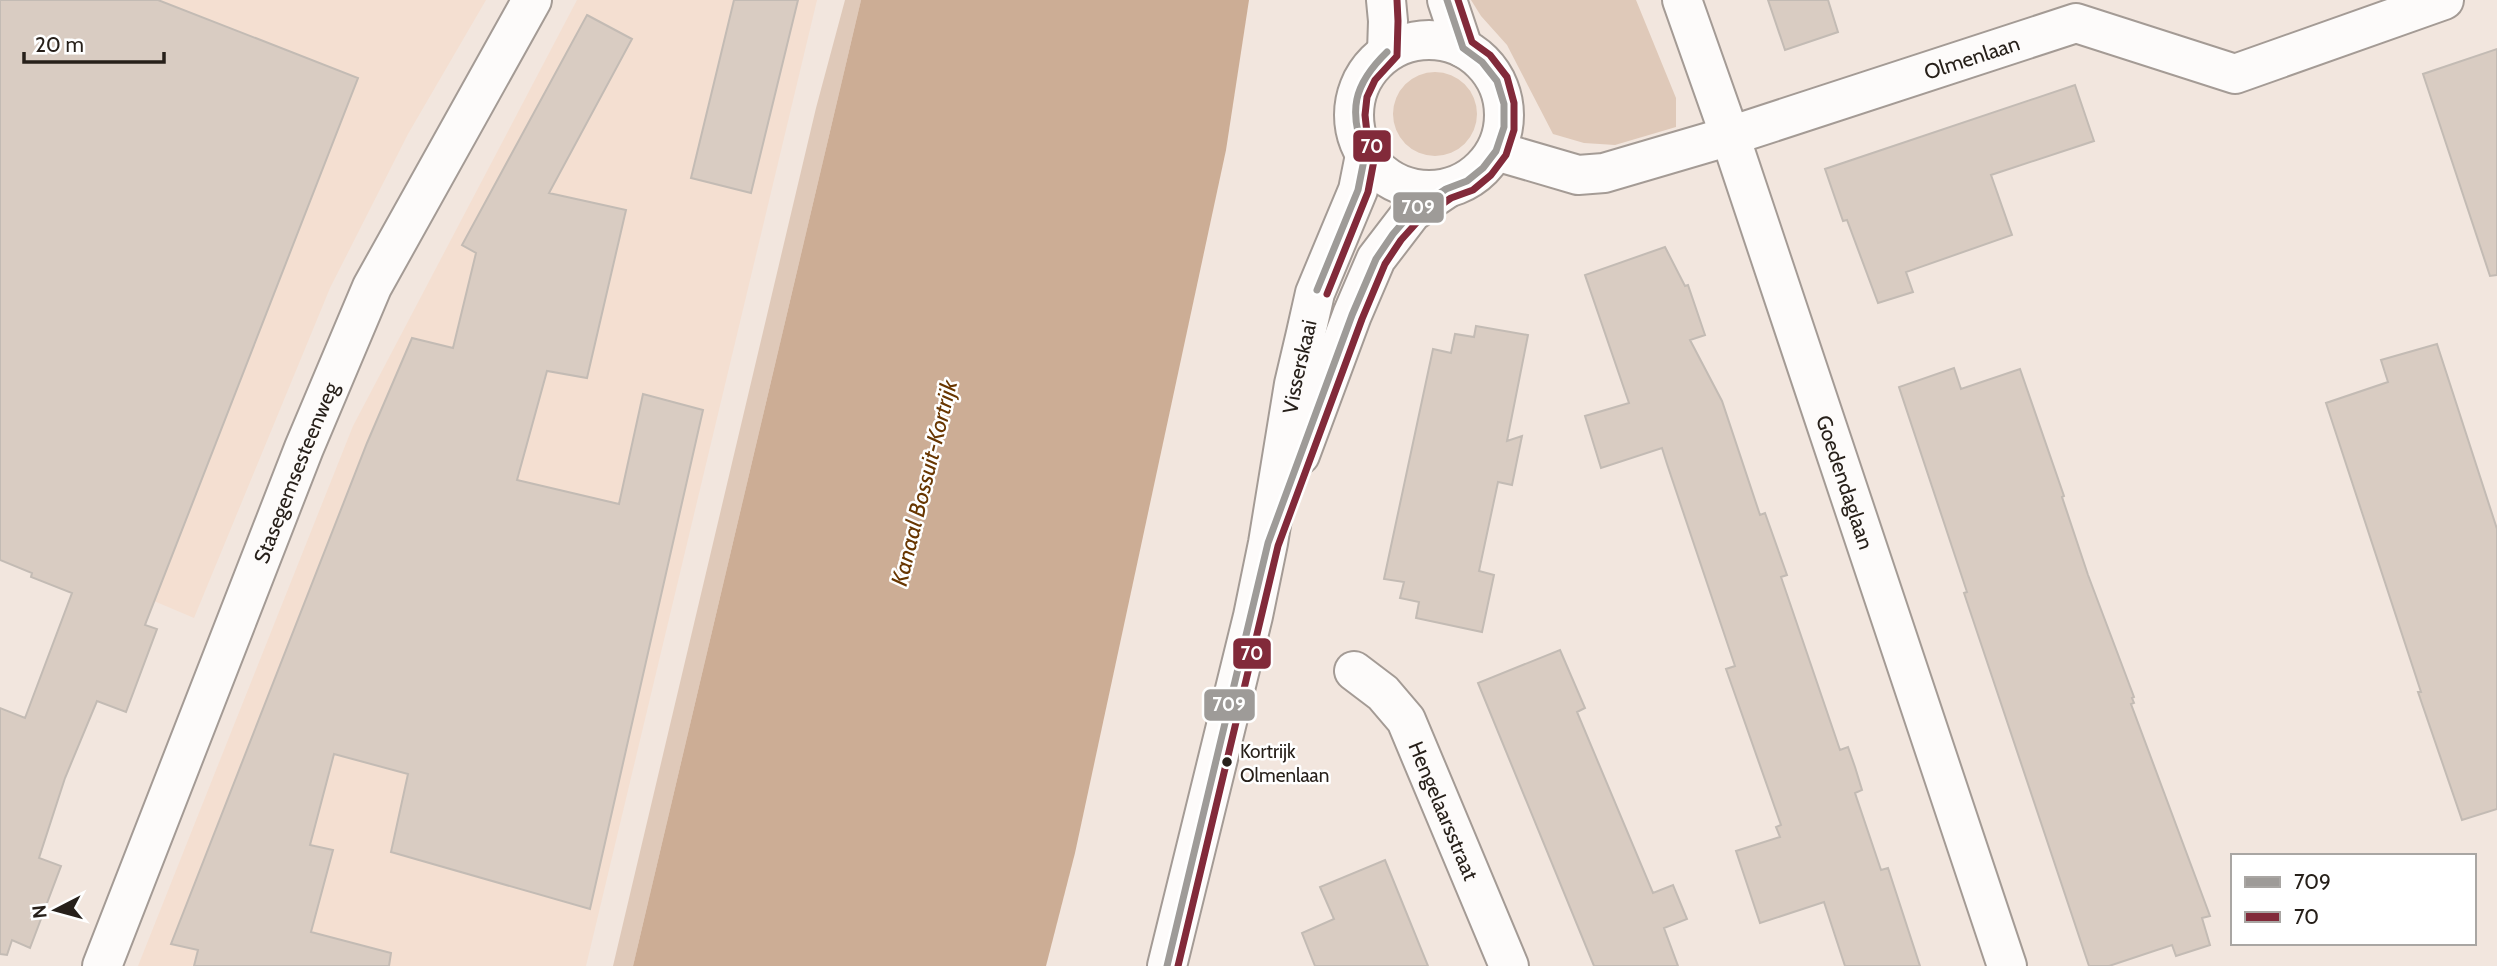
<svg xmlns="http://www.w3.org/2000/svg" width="2497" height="966" viewBox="0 0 2497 966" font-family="Cabin,sans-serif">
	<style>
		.built { fill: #f4dfd1 }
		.green { fill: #dfc9b9 }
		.water { fill: #ccad95 }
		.building { fill: #d9ccc2; stroke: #c3bbb4; stroke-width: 2 }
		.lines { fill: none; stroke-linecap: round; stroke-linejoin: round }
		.street-casing { stroke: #a49b95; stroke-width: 42 }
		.secondary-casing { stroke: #a49b95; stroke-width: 42 }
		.street { stroke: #fdfbfa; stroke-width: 38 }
		.secondary { stroke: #fdfbfa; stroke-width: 38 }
		.bus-1-casing { stroke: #fff; stroke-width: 12 }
		.bus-2-casing { stroke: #fff; stroke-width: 12 }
		.bus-1 { stroke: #9e9b98; stroke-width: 7 }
		.bus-2 { stroke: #822a3a; stroke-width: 7 }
		.bus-dot { fill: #27201a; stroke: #fff; stroke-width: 2.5 }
		.labels { text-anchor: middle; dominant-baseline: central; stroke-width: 5; stroke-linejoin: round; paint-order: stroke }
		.bus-label { font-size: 19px; fill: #27201a; stroke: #fff; text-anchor: start }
		.street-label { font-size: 21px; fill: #27201a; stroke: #fff }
		.water-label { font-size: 23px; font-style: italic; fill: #683600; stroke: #fff }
		.line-badge { stroke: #fff; stroke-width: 2.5 }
		.badge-label { font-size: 19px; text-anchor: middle; font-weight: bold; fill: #fff }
	</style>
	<rect width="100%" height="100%" fill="#f2e6de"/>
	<path class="built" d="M0 0H486L408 134 330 288 194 618 154 601 32 573 0 560Z
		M577 0H817L586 966H138L353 426Z"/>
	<path class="green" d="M845 0H861L633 966H613L816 108Z
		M1471 0H1636L1676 98V127L1615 145 1584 143 1553 134 1507 45 1481 16Z
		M1393 114a42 42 0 1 1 84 0a42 42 0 1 1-84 0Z"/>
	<path class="water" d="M861 0H1249L1226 150 1075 853 1046 966H633Z"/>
	<path class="building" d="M0 0H158L358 78 145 625 157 629 126 712 97 701 65 778 39 858 61 866 30 948 12 940 7 955 0 954V708L25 718 72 593 31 577 32 573 0 560Z
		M734 0H798L751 193 691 178Z
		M1768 0H1828L1838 32 1785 50Z
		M587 15 632 39 549 193 626 210 587 378 547 371 517 480 619 504 643 394 703 410 590 909 391 852 408 774 334 754 310 845 333 850 311 932 391 953 389 966H194L198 950 171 944 367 443 412 338 453 348 476 253 462 245Z
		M2497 49V275L2490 276 2423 74Z
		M2075 85 2094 141 1991 175 2012 235 1906 272 1913 292 1878 303 1847 220 1843 221 1825 169Z
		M1665 247 1685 286 1688 285 1705 335 1690 340 1722 401 1760 515 1765 513 1787 575 1781 577 1840 750 1848 747 1855 767 1862 790 1855 793 1881 870 1888 868 1920 966H1845L1824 902 1760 923 1736 851 1780 837 1776 827 1781 825 1726 669 1735 666 1667 464 1662 448 1601 468 1585 416 1629 403 1585 275Z
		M1476 326 1528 335 1507 441 1522 436 1512 485 1498 482 1479 571 1494 575 1482 632 1416 618 1419 602 1400 598 1404 582 1384 579 1433 349 1451 353 1455 334 1474 337Z
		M2437 344 2497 529V809L2462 820 2418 692H2421L2326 403 2388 382 2381 360Z
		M1954 368 1961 389 2020 369 2064 496 2062 497 2088 575 2134 697 2132 698 2134 703 2131 704 2210 916 2202 918 2210 945 2176 956 2172 945 2109 966H2089L1964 593 1967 592 1899 387Z
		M1560 650 1585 708 1577 712 1653 893 1673 885 1687 919 1664 928 1678 966H1594L1478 683Z
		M1385 860 1428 966H1315L1302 933 1334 919 1320 887Z"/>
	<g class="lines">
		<defs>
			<g id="street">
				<path id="s1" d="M1682 0 1730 136 2007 966"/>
				<path id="s2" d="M1496 151 1578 175 1604 173 1730 136 2076 23 2235 74 2444 0"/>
				<path id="s3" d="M1354 671 1383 693 1406 720 1509 966"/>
			</g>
			<g id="secondary">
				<path d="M1386 0 1388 21 1387 52"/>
				<path d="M1447 0 1463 48"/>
				<circle cx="1429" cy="115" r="75"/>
				<path d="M1300 455 1352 315 1376 259 1412 212 1446 189"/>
				<path id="s4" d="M102 966 304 448 372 287 532 0"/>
				<path id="s5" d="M1167 966 1253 616 1268 543 1294 384 1306 333 1315 293 1358 190 1365 155"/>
			</g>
		</defs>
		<use href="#street" class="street-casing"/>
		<use href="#secondary" class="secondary-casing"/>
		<use href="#street" class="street"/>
		<use href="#secondary" class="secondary"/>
		<defs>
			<path id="bus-1" d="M1365 155C1348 111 1353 85 1387 52
				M1317 290 1358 190 1365 155
				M1167 966 1268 543 1352 315 1376 259 1393 234 1412 212 1446 189 1467 181 1483 168 1496 151 1504 127V104L1497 81 1482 62 1463 48 1447 0"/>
			<path id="bus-2" d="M1327 294 1368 192 1375 155 1367 133 1365 115 1367 97 1375 80 1397 56 1398 21 1397 0
				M1178 966 1278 546 1362 319 1385 264 1401 240 1419 220 1451 198 1473 190 1491 175 1506 155 1514 130V103L1507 77 1490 55 1472 42 1458 0"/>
		</defs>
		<use href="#bus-1" class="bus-1-casing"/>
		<use href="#bus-2" class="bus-2-casing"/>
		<use href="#bus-1" class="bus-1"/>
		<use href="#bus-2" class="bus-2"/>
	</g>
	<circle class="bus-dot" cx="1227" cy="762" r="6"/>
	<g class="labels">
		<g class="bus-label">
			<text x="1240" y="751">Kortrijk<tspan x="1240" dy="24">Olmenlaan</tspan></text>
		</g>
		<g class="street-label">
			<text stroke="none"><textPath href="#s2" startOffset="497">Olmenlaan</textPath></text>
			<text stroke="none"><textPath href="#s5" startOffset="614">Visserskaai</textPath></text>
			<text stroke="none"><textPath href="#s4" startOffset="530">Stasegemsesteenweg</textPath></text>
			<text stroke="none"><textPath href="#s1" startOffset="509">Goedendaglaan</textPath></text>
			<text stroke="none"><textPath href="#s3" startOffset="170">Hengelaarsstraat</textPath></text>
		</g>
		<g class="water-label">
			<text transform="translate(924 483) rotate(-76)">Kanaal Bossuit-Kortrijk</text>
		</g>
	</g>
	<g class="line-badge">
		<rect x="1352" y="129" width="40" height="34" rx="7" fill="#822a3a"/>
		<rect x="1392" y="191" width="53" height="33" rx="7" fill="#9e9b98"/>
		<rect x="1232" y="637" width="40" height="33" rx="7" fill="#822a3a"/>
		<rect x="1203" y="688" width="53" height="34" rx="7" fill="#9e9b98"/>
	</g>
	<g class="badge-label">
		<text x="1372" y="153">70</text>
		<text x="1418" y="214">709</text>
		<text x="1252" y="660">70</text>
		<text x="1229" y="711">709</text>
	</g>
	<rect x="2231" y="854" width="245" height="91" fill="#ffffff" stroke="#a9a6a3" stroke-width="2"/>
	<rect x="2245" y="877" width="35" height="10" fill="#9e9b98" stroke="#a9a6a3" stroke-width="2"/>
	<text x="2294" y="889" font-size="21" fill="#27201a">709</text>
	<rect x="2245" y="912" width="35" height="10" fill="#822a3a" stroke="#a9a6a3" stroke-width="2"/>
	<text x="2294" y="924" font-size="21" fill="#27201a">70</text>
	<g transform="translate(56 910) rotate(264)" stroke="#ffffff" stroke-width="5" paint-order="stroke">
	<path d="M0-5L12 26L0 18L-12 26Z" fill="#27201a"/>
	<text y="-10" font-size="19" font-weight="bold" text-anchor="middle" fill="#27201a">N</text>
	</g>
	<path d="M24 52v10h140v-10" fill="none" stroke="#27201a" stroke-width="3.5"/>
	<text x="35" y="52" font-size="21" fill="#27201a" stroke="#ffffff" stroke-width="5" paint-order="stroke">20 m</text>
</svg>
